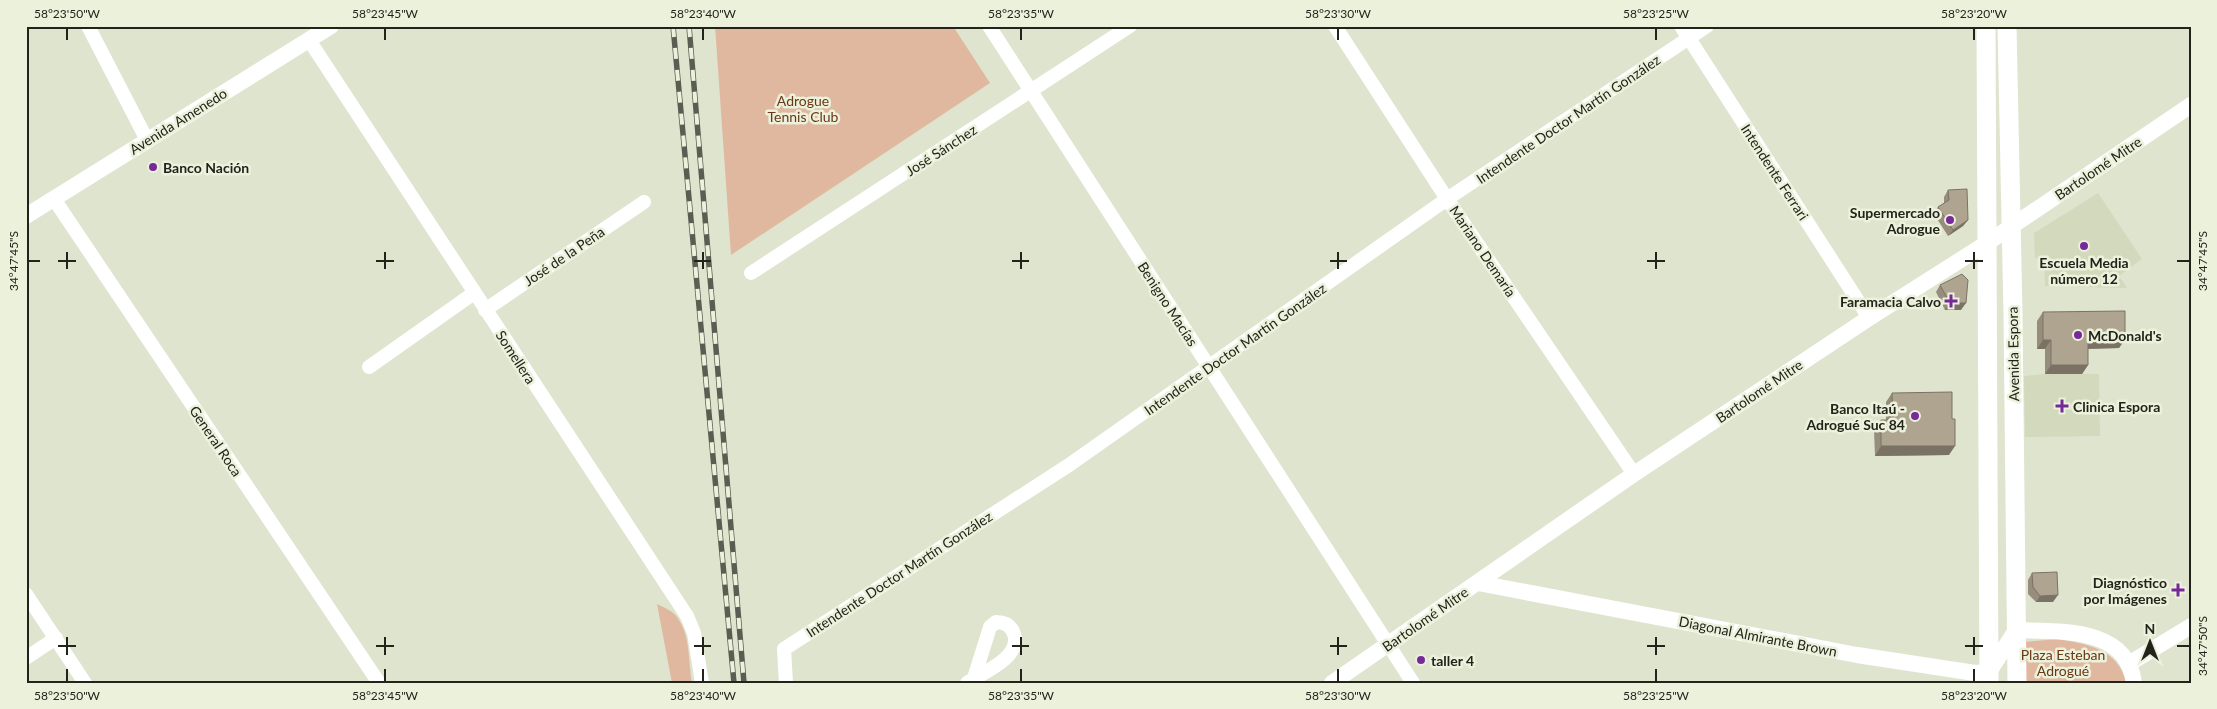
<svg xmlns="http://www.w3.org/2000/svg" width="2217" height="709" viewBox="0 0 2217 709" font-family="Lato,sans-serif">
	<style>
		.built { fill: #d3d9bd }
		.green { fill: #e0b8a0 }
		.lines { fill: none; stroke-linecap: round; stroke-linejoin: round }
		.minor { stroke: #fff; stroke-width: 14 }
		.tertiary { stroke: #fff; stroke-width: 16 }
		.secondary { stroke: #fff; stroke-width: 19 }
		.rail-casing { stroke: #5a5d51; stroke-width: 5.5 }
		.rail { stroke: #ecf1db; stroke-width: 4; stroke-dasharray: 11; stroke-linecap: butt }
		.wall { fill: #968d7c }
		.shaded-wall { fill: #7a7365 }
		.building { fill: #aea490; stroke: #7a7365 }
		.ticks { fill: none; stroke: #22241c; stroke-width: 2 }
		.poi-dot { fill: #77299a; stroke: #ecf1db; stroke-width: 2 }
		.labels { text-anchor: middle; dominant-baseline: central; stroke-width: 5; stroke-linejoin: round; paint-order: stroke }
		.park-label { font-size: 14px; fill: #693715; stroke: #ecf1db }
		.street-label { font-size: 14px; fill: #22241c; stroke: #ecf1db }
		.poi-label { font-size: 14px; font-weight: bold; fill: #22241c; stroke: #ecf1db; text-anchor: start }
		.neatline { fill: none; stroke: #22241c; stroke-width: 2 }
		.ticks-label { font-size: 12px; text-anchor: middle; fill: #22241c }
	</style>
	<rect width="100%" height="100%" fill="#dfe4ce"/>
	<path class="built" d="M2098 193 2142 259 2119 276 2127 288 2045 286 2044 258H2035L2034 233Z
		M2045 374H2099L2100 436 2025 437 2024 376Z"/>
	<path class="green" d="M715 26H953L990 83 731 255Z
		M657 604C663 607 673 611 677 617 691 636 688 661 692 683H672Z
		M2058 639C2087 644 2119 649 2126 683H2024V642Z"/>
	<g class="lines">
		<path class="minor" d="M88 26 147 140
			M989 26 1413 683
			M1335 26 1447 199 1634 474
			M1681 26 1869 318
			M309 40 687 616 694 633 702 683
			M54 199 379 683
			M751 273 1130 26
			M485 310 644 202
			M369 367 474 293
			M26 594 85 683
			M26 658 56 638
			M786 683 784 649 1069 465 1447 199 1707 26
			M967 683C984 672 1022 657 1014 634 1011 625 1004 622 996 622L990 627 974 678"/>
		<path class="tertiary" d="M26 216 331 26
			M1478 583 1857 655 1975 673 1989 672 2016 630C2059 632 2127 626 2134 683
			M2130 663 2191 626
			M1332 683 1634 474 1869 318 1987 243 2191 105"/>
		<path class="secondary" d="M1986 26 1989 683
			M2007 26 2013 314 2017 683"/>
		<defs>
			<path id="rail" d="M673 26 734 683
				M689 26 744 683"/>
		</defs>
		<use href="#rail" class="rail-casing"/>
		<use href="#rail" class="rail"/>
	</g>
	<path class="wall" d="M1948 190 1968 220 1963 226 1948 236 1934 214 1938 207 1944 203V197Z
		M1940 285 1961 310H1945L1936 292Z
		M2043 312 2125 339 2119 348 2088 349V365L2082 374H2045V349H2037V321Z
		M1892 393 1949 455 1875 456 1874 430 1881 420H1886V402Z
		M2032 573 2053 602H2036L2028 594V580Z"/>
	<path class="shaded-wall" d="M1968 220 1963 226 1948 236 1953 230Z
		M1950 303H1966L1961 310H1945Z
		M2088 339H2125L2119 348 2081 349Z
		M2043 340H2051L2045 349H2037Z
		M2051 365H2088L2082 374H2045Z
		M1881 446H1955L1949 455 1875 456Z
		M2058 595 2053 602H2036L2040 596Z"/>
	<path class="building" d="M1967 189 1968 220 1953 230 1938 207 1949 200 1948 190Z
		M1962 274 1968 280 1966 303H1950L1940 285Z
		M2125 311V339H2088V365H2051V340H2043V312Z
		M1952 392V419H1955V446H1881V420H1893L1892 393Z
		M2057 572 2058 595 2040 596 2033 587 2032 573Z"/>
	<path class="ticks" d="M67 28V40M385 28V40M703 28V40M1021 28V40M1338 28V40M1656 28V40M1974 28V40M67 252V269M385 252V269M703 252V269M1021 252V269M1338 252V269M1656 252V269M1974 252V269M28 261H40M58 261H76M376 261H394M694 261H711M1012 261H1029M1330 261H1347M1647 261H1665M1965 261H1983M2177 261H2190M67 637V655M385 637V655M703 637V655M1021 637V655M1338 637V655M1656 637V655M1974 637V655M58 646H76M376 646H394M694 646H711M1012 646H1029M1330 646H1347M1647 646H1665M1965 646H1983M2177 646H2190M67 669V682M385 669V682M703 669V682M1021 669V682M1338 669V682M1656 669V682M1974 669V682"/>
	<g class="poi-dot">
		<circle cx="153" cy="167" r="5"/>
		<circle cx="1950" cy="220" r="5"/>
		<circle cx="2084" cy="246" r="5"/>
		<path d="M1948.5 293.5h5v5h5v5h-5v5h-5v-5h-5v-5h5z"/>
		<circle cx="2078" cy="335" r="5"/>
		<path d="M2059.5 398.5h5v5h5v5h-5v5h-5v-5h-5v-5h5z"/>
		<circle cx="1915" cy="416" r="5"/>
		<path d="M2175.5 582.5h5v5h5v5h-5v5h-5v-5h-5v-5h5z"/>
		<circle cx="1421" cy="660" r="5"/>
	</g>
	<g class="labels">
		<g class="park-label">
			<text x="803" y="100">Adrogue<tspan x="803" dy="16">Tennis Club</tspan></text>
			<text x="2063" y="654">Plaza Esteban<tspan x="2063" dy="16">Adrogué</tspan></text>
		</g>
		<g class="street-label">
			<text transform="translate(1568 119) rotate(-34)">Intendente Doctor Martín González</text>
			<text transform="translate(178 121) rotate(-32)">Avenida Amenedo</text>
			<text transform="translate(941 150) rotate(-33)">José Sánchez</text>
			<text transform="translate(2098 168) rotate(-34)">Bartolomé Mitre</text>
			<text transform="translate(1775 172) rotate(57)">Intendente Ferrari</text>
			<text transform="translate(1483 251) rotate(56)">Mariano Demaría</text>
			<text transform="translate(564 256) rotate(-34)">José de la Peña</text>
			<text transform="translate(1168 304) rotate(57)">Benigno Macías</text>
			<text transform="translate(1235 349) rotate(-35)">Intendente Doctor Martín González</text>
			<text transform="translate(2013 354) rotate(-91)">Avenida Espora</text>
			<text transform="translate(516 357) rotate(57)">Somellera</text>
			<text transform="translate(1759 391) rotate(-34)">Bartolomé Mitre</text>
			<text transform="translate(216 441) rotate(56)">General Roca</text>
			<text transform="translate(899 574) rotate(-33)">Intendente Doctor Martín González</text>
			<text transform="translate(1425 619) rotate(-35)">Bartolomé Mitre</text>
			<text transform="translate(1758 636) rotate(11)">Diagonal Almirante Brown</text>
		</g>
		<g class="poi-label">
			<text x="163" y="167">Banco Nación</text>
			<text x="1940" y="212" text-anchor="end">Supermercado<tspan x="1940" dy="16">Adrogue</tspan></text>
			<text x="2084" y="262" text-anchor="middle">Escuela Media<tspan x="2084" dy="16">número 12</tspan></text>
			<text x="1941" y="301" text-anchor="end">Faramacia Calvo</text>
			<text x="2088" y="335">McDonald's</text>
			<text x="2073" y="406">Clinica Espora</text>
			<text x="1905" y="408" text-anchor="end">Banco Itaú -<tspan x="1905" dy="16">Adrogué Suc 84</tspan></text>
			<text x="2167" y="582" text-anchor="end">Diagnóstico<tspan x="2167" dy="16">por Imágenes</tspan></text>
			<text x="1431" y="660">taller 4</text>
		</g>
	</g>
	<rect width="2217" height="709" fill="none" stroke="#ecf1db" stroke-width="55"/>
	<g transform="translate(2150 642)" stroke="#ecf1db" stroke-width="4" paint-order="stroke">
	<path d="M0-4L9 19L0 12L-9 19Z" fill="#22241c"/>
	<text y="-8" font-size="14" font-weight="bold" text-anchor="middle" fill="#22241c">N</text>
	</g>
	<rect x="28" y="28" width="2162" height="654" class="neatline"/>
	<g class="ticks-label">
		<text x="67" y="18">58°23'50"W</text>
		<text x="385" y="18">58°23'45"W</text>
		<text x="703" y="18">58°23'40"W</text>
		<text x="1021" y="18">58°23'35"W</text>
		<text x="1338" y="18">58°23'30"W</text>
		<text x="1656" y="18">58°23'25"W</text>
		<text x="1974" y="18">58°23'20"W</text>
		<text transform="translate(14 261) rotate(-90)" y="4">34°47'45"S</text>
		<text transform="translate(2203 261) rotate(-90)" y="4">34°47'45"S</text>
		<text transform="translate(2203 646) rotate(-90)" y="4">34°47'50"S</text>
		<text x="67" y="700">58°23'50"W</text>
		<text x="385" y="700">58°23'45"W</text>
		<text x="703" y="700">58°23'40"W</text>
		<text x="1021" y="700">58°23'35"W</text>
		<text x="1338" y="700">58°23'30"W</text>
		<text x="1656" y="700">58°23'25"W</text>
		<text x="1974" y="700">58°23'20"W</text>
	</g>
</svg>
